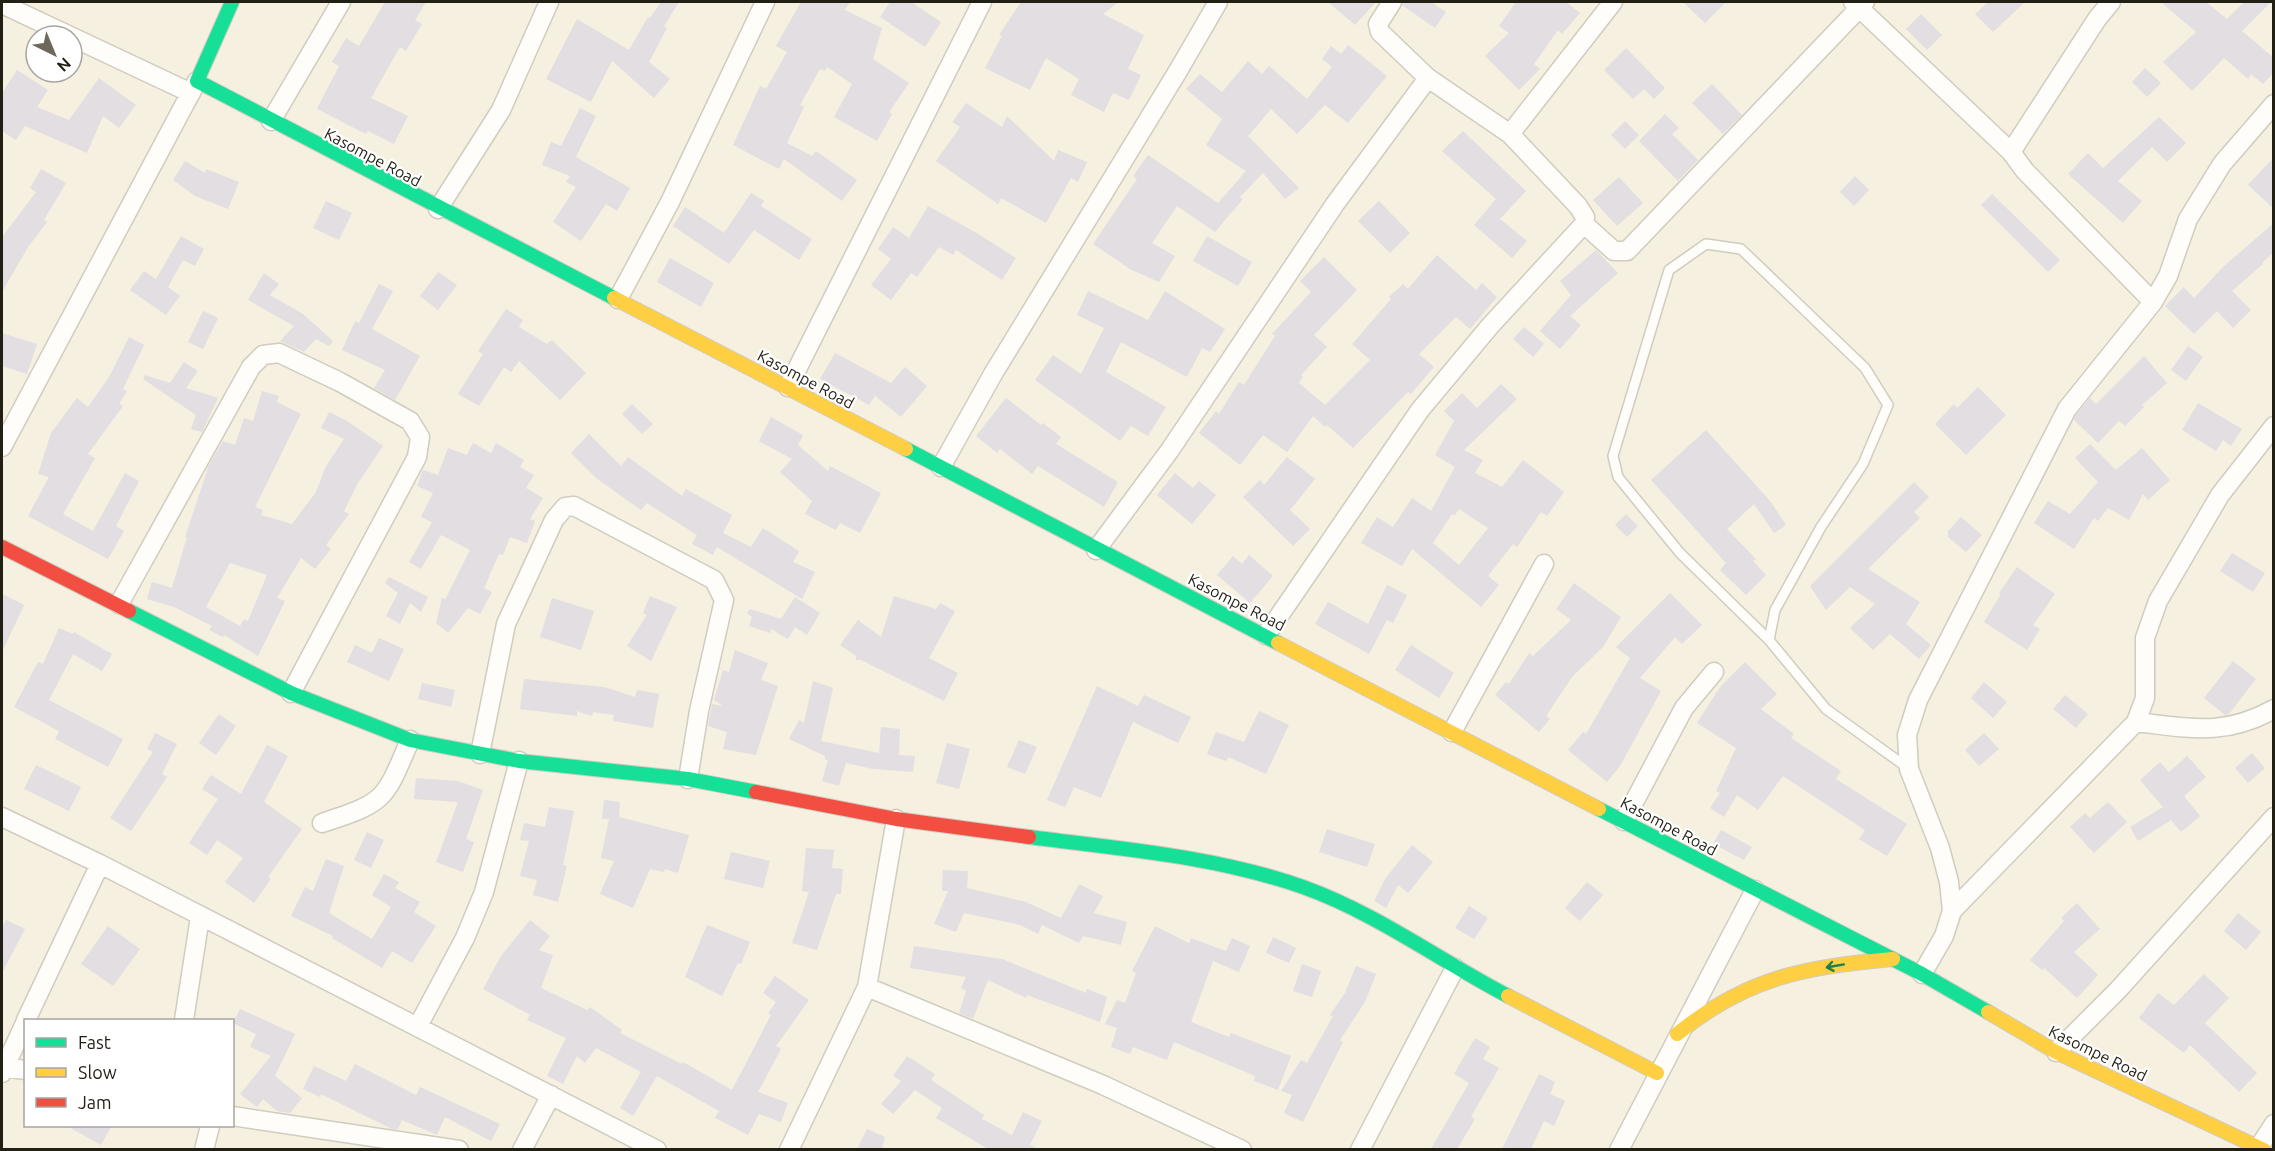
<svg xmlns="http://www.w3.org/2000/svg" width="2275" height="1151" viewBox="0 0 2275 1151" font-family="Ubuntu,sans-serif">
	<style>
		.building { fill: #e2dee1; fill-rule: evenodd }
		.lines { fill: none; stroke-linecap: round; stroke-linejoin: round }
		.lane-casing { stroke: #d0ccbf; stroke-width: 12 }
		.street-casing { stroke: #d0ccbf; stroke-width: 21 }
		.fast-casing { stroke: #d0ccbf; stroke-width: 16 }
		.slow-casing { stroke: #d0ccbf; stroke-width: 16 }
		.jam-casing { stroke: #d0ccbf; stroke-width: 16 }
		.lane { stroke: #fefdfa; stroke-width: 9 }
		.street { stroke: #fefdfa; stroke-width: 18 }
		.fast { stroke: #16e098; stroke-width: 14 }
		.slow { stroke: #ffcf43; stroke-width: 14 }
		.jam { stroke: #f24e42; stroke-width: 14 }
		.oneway { stroke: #1c8056 }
		.labels { text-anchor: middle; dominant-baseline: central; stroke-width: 4.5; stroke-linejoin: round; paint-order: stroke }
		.street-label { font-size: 16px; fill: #221f14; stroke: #fff }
	</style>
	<rect width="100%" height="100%" fill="#f5f0df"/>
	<path class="building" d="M385 2H426L415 20 422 24 406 51 400 47 371 98 408 116 394 144 368 131 366 134 317 109 339 66 332 62 346 38 359 46Z
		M661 2H679L664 26 667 28 649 62 670 79 654 98 612 61 591 102 546 79 577 19 629 50 648 17 650 18Z
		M801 2H850L845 10 882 28 873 59 909 83 889 112 892 114 877 141 834 117 852 84 827 67 825 71 820 69 800 105 804 107 787 143 812 156 816 151 857 180 842 201 784 159 779 169 733 145 760 86 766 89 787 52 776 46Z
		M890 2H911L941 22 925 47 880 17Z
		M1021 2H1118L1103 14 1144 35 1128 69 1141 75 1129 100 1113 93 1104 112 1071 95 1079 79 1046 58 1030 90 985 68 1002 36 999 35Z
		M1328 2H1376L1355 25Z
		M1403 2H1431L1446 12 1435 28 1402 5Z
		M1516 2H1566L1580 13 1562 34 1558 30 1534 64 1540 69 1519 90 1485 56 1509 33 1499 26Z
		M1683 2H1726L1705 23Z
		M1988 2H2025L1993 32 1975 14Z
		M2161 2H2206L2227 19 2244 2H2271L2242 31 2274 58V72L2263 84 2251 74 2248 79 2224 58 2192 91 2163 62 2196 32Z
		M1921 14 1942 35 1927 50 1906 29Z
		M1348 45 1387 76 1348 123 1325 105 1297 134 1271 109 1248 136 1299 188 1285 199 1263 173 1240 197 1243 199 1215 232 1177 206 1152 243 1175 256 1159 282 1130 269 1093 244 1137 179 1133 176 1148 155 1218 203 1246 171 1206 145 1222 119 1186 89 1200 74 1222 92 1248 61 1262 74 1269 66 1307 99 1332 67 1322 59 1331 46 1341 54Z
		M1626 48 1665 88 1654 99 1644 89 1633 99 1604 70Z
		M2145 68 2161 83 2147 97 2132 82Z
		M17 70 48 90 37 107 69 120 99 78 136 105 119 128 103 116 87 153 25 126 16 140 2 131V93Z
		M1712 84 1742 115 1723 134 1692 103Z
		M966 103 1002 127 1007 116 1054 161 1058 150 1087 162 1078 182 1071 178 1046 223 1001 198 998 204 936 161 960 127 952 122Z
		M580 108 596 116 576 157 630 188 617 211 606 204 581 241 553 222 576 187 566 182 570 176 542 165 551 142 561 146Z
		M1665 114 1679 128 1672 134 1698 160 1678 181 1639 141Z
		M2159 117 2186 143 2167 162 2152 147 2118 181 2142 201 2123 223 2068 174 2088 153 2103 168Z
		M1625 121 1639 135 1625 149 1611 135Z
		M1463 131 1526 191 1500 219 1527 241 1512 258 1474 225 1496 199 1442 151Z
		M2274 157V209L2248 185Z
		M185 161 205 173 206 169 239 182 228 209 195 196 173 180Z
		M41 169 66 183 44 220 47 222 28 247 2 292V237L36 192 30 188Z
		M1855 176 1869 190 1854 206 1840 192Z
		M1619 177 1643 203 1617 226 1593 200Z
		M751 193 764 201 761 206 812 239 799 260 754 230 729 264 673 226 685 207 724 233Z
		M1992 194 2060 260 2048 272 1981 205Z
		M326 201 352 213 339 240 313 228Z
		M1379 201 1410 233 1390 253 1358 221Z
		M928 206 975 232 1016 258 1002 280 956 250 953 255 939 247 917 277 911 273 891 300 871 285 891 259 878 249 893 227 909 238Z
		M2274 223V252L2262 263 2263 264 2232 291 2251 310 2233 328 2217 311 2194 334 2165 306 2184 287 2194 298 2224 266Z
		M181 236 204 249 195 266 183 260 168 287 180 296 166 315 130 290 144 271 156 279Z
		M1207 236 1252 262 1238 286 1193 261Z
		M1596 250 1618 273 1570 316 1581 325 1560 349 1540 331 1571 295 1560 281Z
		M1437 255 1476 290 1482 283 1497 297 1470 329 1456 317 1419 354 1434 367 1411 394 1408 392 1353 448 1327 425 1325 427 1313 416 1287 452 1263 435 1240 465 1199 433 1216 411 1219 414 1239 382 1244 385 1275 336 1272 334 1311 292 1300 281 1324 257 1357 290 1314 335 1327 347 1301 375 1303 376 1299 383 1325 405 1370 360 1352 344 1391 299 1389 297 1403 284 1408 289Z
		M670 258 714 283 701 307 657 282Z
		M438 272 457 285 438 310 420 296Z
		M264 273 279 284 270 295 303 314 333 341 329 346 316 339 304 352 280 341 294 326 248 300Z
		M379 284 393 291 372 329 420 356 395 400 374 388 385 370 342 350 355 321 359 323Z
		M1088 291 1148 320 1165 291 1225 329 1210 352 1202 348 1187 377 1121 342 1106 372 1166 407 1148 436 1131 426 1120 441 1035 380 1053 355 1081 374 1104 328 1077 315Z
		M506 309 523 320 519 327 547 344 552 340 586 373 560 400 519 361 511 372 504 367 479 406 458 394 483 354 478 351Z
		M203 311 218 318 203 349 188 342Z
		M1524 327 1544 344 1533 357 1513 339Z
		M2 333 37 344 27 374 2 366Z
		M129 337 144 345 123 389 127 391 119 404 123 406 88 454 95 458 63 514 93 531 125 473 139 481 116 526 124 531 108 559 28 516 49 477 38 474 51 433 77 398 88 407 109 377Z
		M2188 346 2203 357 2186 381 2171 370Z
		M835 353 891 383 905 367 927 386 901 417 875 396 869 405 820 379Z
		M2144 356 2167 383 2142 405 2144 407 2125 426 2119 421 2098 443 2074 420 2076 415 2090 398 2096 404Z
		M184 362 198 371 186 388 218 398 202 432 191 429 196 415 143 379 145 375 170 383Z
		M1501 384 1517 399 1464 450 1483 460 1475 473 1502 487 1523 460 1564 492 1547 516 1541 512 1517 547 1513 544 1488 576 1499 585 1481 607 1412 549 1402 566 1361 543 1377 517 1393 527 1412 498 1431 511 1455 467 1435 455 1454 421 1444 411 1462 393 1477 408ZM1459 509 1488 528 1459 565 1433 543 1452 514 1455 515Z
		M1978 387 2006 415 1966 455 1935 424 1954 404 1957 408Z
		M262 391 279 396 277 402 301 414 255 507 263 510 261 515 292 524 316 492 326 466 344 439 321 428 329 412 347 421 383 446 358 483 344 511 349 514 326 545 331 549 315 569 301 558 277 598 285 601 258 656 224 635 223 637 209 630 212 626 174 607 147 599 152 582 172 588 187 537H185L209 465 223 441 235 445 244 418 253 421ZM230 563 267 575 248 621 244 619 240 626 206 607Z
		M1006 398 1041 425 1043 423 1061 437 1056 444 1118 482 1104 507 1038 466 1032 474 1000 449 997 453 976 436Z
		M2198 403 2242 429 2231 446 2223 440 2216 451 2182 430Z
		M632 404 653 424 642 434 622 414Z
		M771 417 803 435 798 445 828 471 830 466 881 493 860 533 840 523 836 530 805 514 812 501 780 472 792 459 759 441Z
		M1706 430 1771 502 1786 525 1774 533 1754 504 1727 529 1756 559 1753 561 1766 575 1746 595 1720 570 1726 563 1651 480Z
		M589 434 621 466 628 457 682 496 686 489 732 515 723 533 751 547 763 528 799 551 793 562 815 572 802 599 717 547 713 555 692 544 697 535 647 503 641 510 596 478 571 453Z
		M473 443 491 453 496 443 524 460 520 467 534 475 526 488 543 498 530 519 535 521 527 543 510 537 503 555 499 554 484 588 492 592 480 614 468 608 448 633 436 623 442 597 445 600 470 550 441 535 421 569 409 562 432 522 421 517 433 493 417 486 423 470 438 475 448 448 467 455Z
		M2090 444 2116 470 2142 448 2170 480 2148 500 2143 494 2129 520 2108 508 2098 521 2094 518 2074 549 2034 523 2048 501 2070 514 2098 482 2075 458Z
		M1287 457 1315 479 1290 510 1310 529 1293 546 1243 497 1260 480 1264 485Z
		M1175 473 1193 488 1199 481 1216 495 1192 524 1157 495Z
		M1914 482 1929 497 1914 512 1920 518 1868 569 1920 602 1906 624 1931 645 1919 659 1890 634 1873 650 1850 628 1875 604 1850 587 1826 610 1810 586Z
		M1626 514 1638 526 1627 537 1615 525Z
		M1961 517 1982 535 1966 552 1948 537V531Z
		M2232 553 2265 573 2253 592 2220 571Z
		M1249 555 1273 576 1250 603 1217 575 1233 556 1242 564Z
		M2017 567 2055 594 2033 625 2040 629 2027 650 1984 622 2001 594 1999 593Z
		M389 577 428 597 421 612 410 603 400 624 386 616 398 593 385 583Z
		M1574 583 1621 617 1603 647 1572 677 1546 716 1550 719 1539 732 1495 695 1506 682 1509 684 1529 653 1533 656 1571 620 1556 609Z
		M1387 585 1407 595 1393 623 1387 620 1369 654 1315 624 1328 602 1368 624Z
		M1670 593 1702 625 1682 644 1675 637 1640 678 1661 691 1620 766 1607 782 1568 750 1583 732 1586 734 1630 658 1616 647Z
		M2 594 24 605 2 652Z
		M650 596 677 607 651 661 627 646 647 615 643 613Z
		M894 596 936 609 940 603 955 611 929 658 958 673 944 701 861 660H856V656L840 645 858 620 881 637Z
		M795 597 820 613 807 635 795 627 788 639 771 629 770 633 749 626 752 617 747 613 750 609 781 619Z
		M552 598 594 611 581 650 540 637Z
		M59 628 73 634 74 632 112 654 102 671 73 654 49 700 123 739 108 767 55 739 59 731 14 707 38 662 43 664Z
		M379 638 404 649 389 681 347 662 355 645 372 653Z
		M1411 645 1454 673 1439 698 1395 670Z
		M735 650 768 663 761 680 778 686 756 755 723 749 727 732 708 726 712 704 723 706 714 700 723 670 729 672Z
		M2233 661 2256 679 2229 714 2225 715 2204 698Z
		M1745 662 1777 694 1761 709 1794 734 1791 738 1841 771 1836 779 1907 824 1887 856 1859 839 1865 830 1783 776 1758 810 1737 795 1724 817 1710 808 1720 793 1716 791 1736 748 1697 723 1720 687Z
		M524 679 604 687 635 697 637 690 659 694 653 728 613 721 614 715 593 712 592 716 577 711V716L520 709Z
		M813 681 833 688 821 741 879 753 881 727 900 729 899 755 915 756 913 772 873 769 846 763 839 786 822 781 828 760 825 759V756L789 739 799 720 804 723Z
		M1984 682 2007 702 1993 718 1971 698Z
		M422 683 455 690 451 707 418 699Z
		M1097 686 1138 706 1144 695 1191 717 1178 743 1133 722 1101 798 1074 787 1065 807 1047 800Z
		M2065 695 2088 714 2076 728 2053 709Z
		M1259 711 1289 725 1266 774 1228 757 1226 761 1207 754 1216 732 1244 742Z
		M219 714 236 726 216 755 199 743Z
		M155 733 177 744 162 774 167 777 131 831 110 818 153 752 147 749Z
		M1984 733 1999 749 1979 766 1965 750Z
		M1019 740 1037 747 1025 774 1007 767Z
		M947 743 970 749 959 789 936 783Z
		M267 745 288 756 264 802 302 829 268 877 271 879 254 903 225 882 243 858 217 840 207 855 189 843 218 799 202 789 211 775 241 794Z
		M2252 753 2265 768 2248 783 2235 768Z
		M2187 756 2206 777 2184 796 2200 816 2181 832 2171 820 2138 841 2130 827 2163 807 2140 780 2160 762 2169 772Z
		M36 765 81 787 69 811 24 789Z
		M416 778 458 781 483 790 466 839 474 842 463 872 436 862 458 802 414 799Z
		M604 800 620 802 619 817 689 835 678 873 665 869 664 872 650 869 633 908 600 894 614 861 601 858 609 819H602Z
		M2108 802 2127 822 2094 853 2070 827 2085 813 2090 818Z
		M549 807 574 811 563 865 567 866 558 902 533 895 537 880 520 876 529 841 520 840 524 823 545 827Z
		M1327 829 1375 844 1367 867 1319 852Z
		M1721 830 1752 847 1744 860 1713 844Z
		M367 832 384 840 371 868 354 860Z
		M1412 845 1433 862 1408 893 1398 885 1386 908 1374 901 1385 879Z
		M806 848 834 850 832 868 843 869 841 894H836L817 950 792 943 809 892 802 891Z
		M731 852 770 861 763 888 724 879Z
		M326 859 344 866 329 913 372 939 391 907 372 895 384 874 399 882 395 888 420 902 414 912 436 926 412 963 392 951 382 968 332 938 333 936 291 916 305 887 313 891Z
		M943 870 968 871 967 888 1026 902 1061 918 1079 884 1103 896 1094 913 1127 922 1121 945 1083 936 1079 943 1042 925 1038 934 1020 925 964 913 956 932 934 924 948 891H942Z
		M1587 882 1603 895 1580 921 1565 908Z
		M2077 903 2100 929 2074 952 2098 975 2077 998 2044 968 2042 970 2030 960 2064 921 2061 918Z
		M1469 906 1488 918 1474 939 1455 928Z
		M2238 913 2261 932 2246 950 2224 931Z
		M6 920 25 929 2 973V928Z
		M530 920 550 936 539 950 553 955 541 988 587 1010 590 1007 622 1030 620 1033 682 1064 683 1062 732 1090 771 1015 768 1013 776 1002 763 993 775 976 809 1000 776 1046 781 1049 758 1092 788 1103 781 1122 759 1114 748 1135 715 1118 719 1111 657 1076 633 1116 620 1108 641 1072 596 1048 585 1063 577 1056 563 1084 547 1076 566 1038 527 1020 530 1015 483 989 501 956Z
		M707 925 750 942 741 964 738 963 722 996 685 977Z
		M108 926 140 949 113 986 81 964Z
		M1155 926 1189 943 1191 938 1226 951 1232 938 1250 946 1239 972 1213 961 1191 1022 1229 1037 1231 1033 1291 1056 1278 1090 1254 1081 1255 1076 1174 1042 1167 1060 1133 1047 1130 1054 1111 1047 1117 1028 1105 1024 1117 1000 1125 1003 1136 973 1132 971Z
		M1273 937 1296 948 1289 963 1266 953Z
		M914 946 1002 959 1086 993 1087 989 1107 997 1100 1022 1027 995 1026 998 988 980 973 1019 959 1013 966 991 961 988 966 977 910 968Z
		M1302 964 1321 971 1312 997 1293 991Z
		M1356 966 1376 974 1365 1002 1340 1040 1343 1042 1303 1122 1284 1113 1292 1095 1281 1091 1301 1060 1307 1063 1333 1016 1330 1015 1345 993Z
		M2204 974 2229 998 2205 1023 2257 1073 2239 1092 2190 1045 2184 1053 2139 1018 2158 993 2174 1005Z
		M240 1009 295 1034 275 1076 302 1098 290 1113 277 1111 263 1099 257 1107 240 1094 271 1056 250 1047 256 1034 233 1023Z
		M1475 1038 1490 1047 1483 1059 1499 1068 1471 1117 1475 1119 1457 1149H1431L1469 1083 1454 1074Z
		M907 1056 935 1074 931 1080 984 1115 982 1119 1012 1135 1023 1112 1042 1121 1030 1145 1038 1149H988L936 1118 942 1108 915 1090 893 1114 881 1104 901 1081 893 1076Z
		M355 1064 416 1095 420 1087 500 1124 491 1141 445 1117 437 1135 402 1120 398 1129H392L321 1094 320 1097 303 1089 314 1066 346 1081Z
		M1539 1074 1555 1082 1550 1094 1565 1101 1554 1126 1544 1121 1531 1149H1502Z
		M65 1125H112L101 1145Z
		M867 1129 885 1137 882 1149H857Z"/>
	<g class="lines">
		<defs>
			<path id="lane" d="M1769 640 1775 610 1821 527 1863 464 1888 405 1865 368 1741 249 1706 244 1669 270 1613 456 1618 477 1680 553 1769 640 1826 709 1908 768"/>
			<path id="street" d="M1853 2 2011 152
				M2111 2 2097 19 2011 152 2025 171 2153 302
				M2 4 70 36
				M72 37 191 93
				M1428 78 1510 134 1613 2
				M271 121 341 2
				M438 209 501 110 549 2
				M1584 224 1614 251H1627L1865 2
				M618 299 670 202 765 2
				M788 387 982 2
				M2 447 197 81
				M941 467 993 374 1178 71 1218 2
				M1096 550 1170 450 1335 204 1428 78 1380 32 1378 24 1392 2
				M119 604 251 367 263 355 279 353 340 382 410 421 420 437 417 457 291 693
				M1266 635 1420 410 1490 326 1584 224 1585 217 1578 206 1510 134
				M2136 722C2189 728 2224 737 2274 709
				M1452 732 1544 564
				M480 754 506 624 554 520 565 507 574 506 714 580 724 600 699 711 688 779
				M2 817 100 864 657 1150
				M1624 821 1684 708 1714 672
				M322 823C386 802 384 801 410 740
				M1952 911 2136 722 2145 698V638L2158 601 2220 495 2274 426
				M1922 974 1944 936 1952 911 1949 882 1940 848 1909 769 1907 735 1918 700 2067 409 2153 302 2168 276 2188 219 2222 164 2274 104
				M867 987 1103 1085 1242 1150
				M26 1020 100 864
				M184 1020 200 917
				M418 1026 465 938 484 892 519 761
				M2056 1052 2118 990 2274 817
				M2 1067 26 1070
				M2 1073 26 1021
				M232 1116 459 1150
				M2259 1147 2274 1124
				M204 1150 210 1126
				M522 1150 551 1095
				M789 1150 867 987 896 819
				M1360 1150 1455 968
				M1619 1150 1755 890"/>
			<path id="fast" d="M232 2 197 81 614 298
				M906 449 1278 643
				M129 611 291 693 410 740 519 761 688 779 756 792
				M1599 809 1922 974 1988 1012
				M1029 837C1121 849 1215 856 1303 887 1376 913 1439 960 1508 996"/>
			<path id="slow" d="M614 298 906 449
				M1278 643 1599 809
				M1508 996 1657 1073
				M1988 1012 2056 1052 2264 1150
				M1677 1034C1747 977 1805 967 1893 959"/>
			<path id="jam" d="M2 547 129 611
				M756 792 896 819 1029 837"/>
		</defs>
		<use href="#lane" class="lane-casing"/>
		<use href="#street" class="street-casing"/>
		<use href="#fast" class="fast-casing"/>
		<use href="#slow" class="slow-casing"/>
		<use href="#jam" class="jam-casing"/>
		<use href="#lane" class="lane"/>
		<use href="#street" class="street"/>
		<use href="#fast" class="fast"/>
		<use href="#slow" class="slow"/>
		<use href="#jam" class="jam"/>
	</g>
	<defs><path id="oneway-shaft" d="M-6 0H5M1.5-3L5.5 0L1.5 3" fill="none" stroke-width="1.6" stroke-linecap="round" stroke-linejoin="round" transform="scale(1.5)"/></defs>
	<use class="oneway" href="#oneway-shaft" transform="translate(1835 966) rotate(170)"/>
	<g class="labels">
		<g class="street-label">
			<text transform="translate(373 157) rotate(28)">Kasompe Road</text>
			<text transform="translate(806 379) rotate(28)">Kasompe Road</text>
			<text transform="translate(1237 602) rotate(27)">Kasompe Road</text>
			<text transform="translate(1669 826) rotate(28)">Kasompe Road</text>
			<text transform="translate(2098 1053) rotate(26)">Kasompe Road</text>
		</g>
	</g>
	<rect width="2275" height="1151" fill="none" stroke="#221f14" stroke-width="6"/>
	<rect x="24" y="1019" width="210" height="108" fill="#ffffff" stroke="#a7a5a1" stroke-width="1.5"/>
	<rect x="36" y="1038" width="30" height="9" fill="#16e098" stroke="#a7a5a1" stroke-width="1.5"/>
	<text x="78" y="1049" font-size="18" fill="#221f14">Fast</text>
	<rect x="36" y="1068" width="30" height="9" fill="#ffcf43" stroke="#a7a5a1" stroke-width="1.5"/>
	<text x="78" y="1079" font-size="18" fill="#221f14">Slow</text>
	<rect x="36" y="1098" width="30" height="9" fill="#f24e42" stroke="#a7a5a1" stroke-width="1.5"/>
	<text x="78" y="1109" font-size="18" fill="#221f14">Jam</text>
	<g transform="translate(54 54) rotate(137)"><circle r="28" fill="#ffffff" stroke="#a7a5a1" stroke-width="1.5"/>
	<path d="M0-4.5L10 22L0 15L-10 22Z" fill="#6c685b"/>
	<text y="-9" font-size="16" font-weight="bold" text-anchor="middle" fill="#221f14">N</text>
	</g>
</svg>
